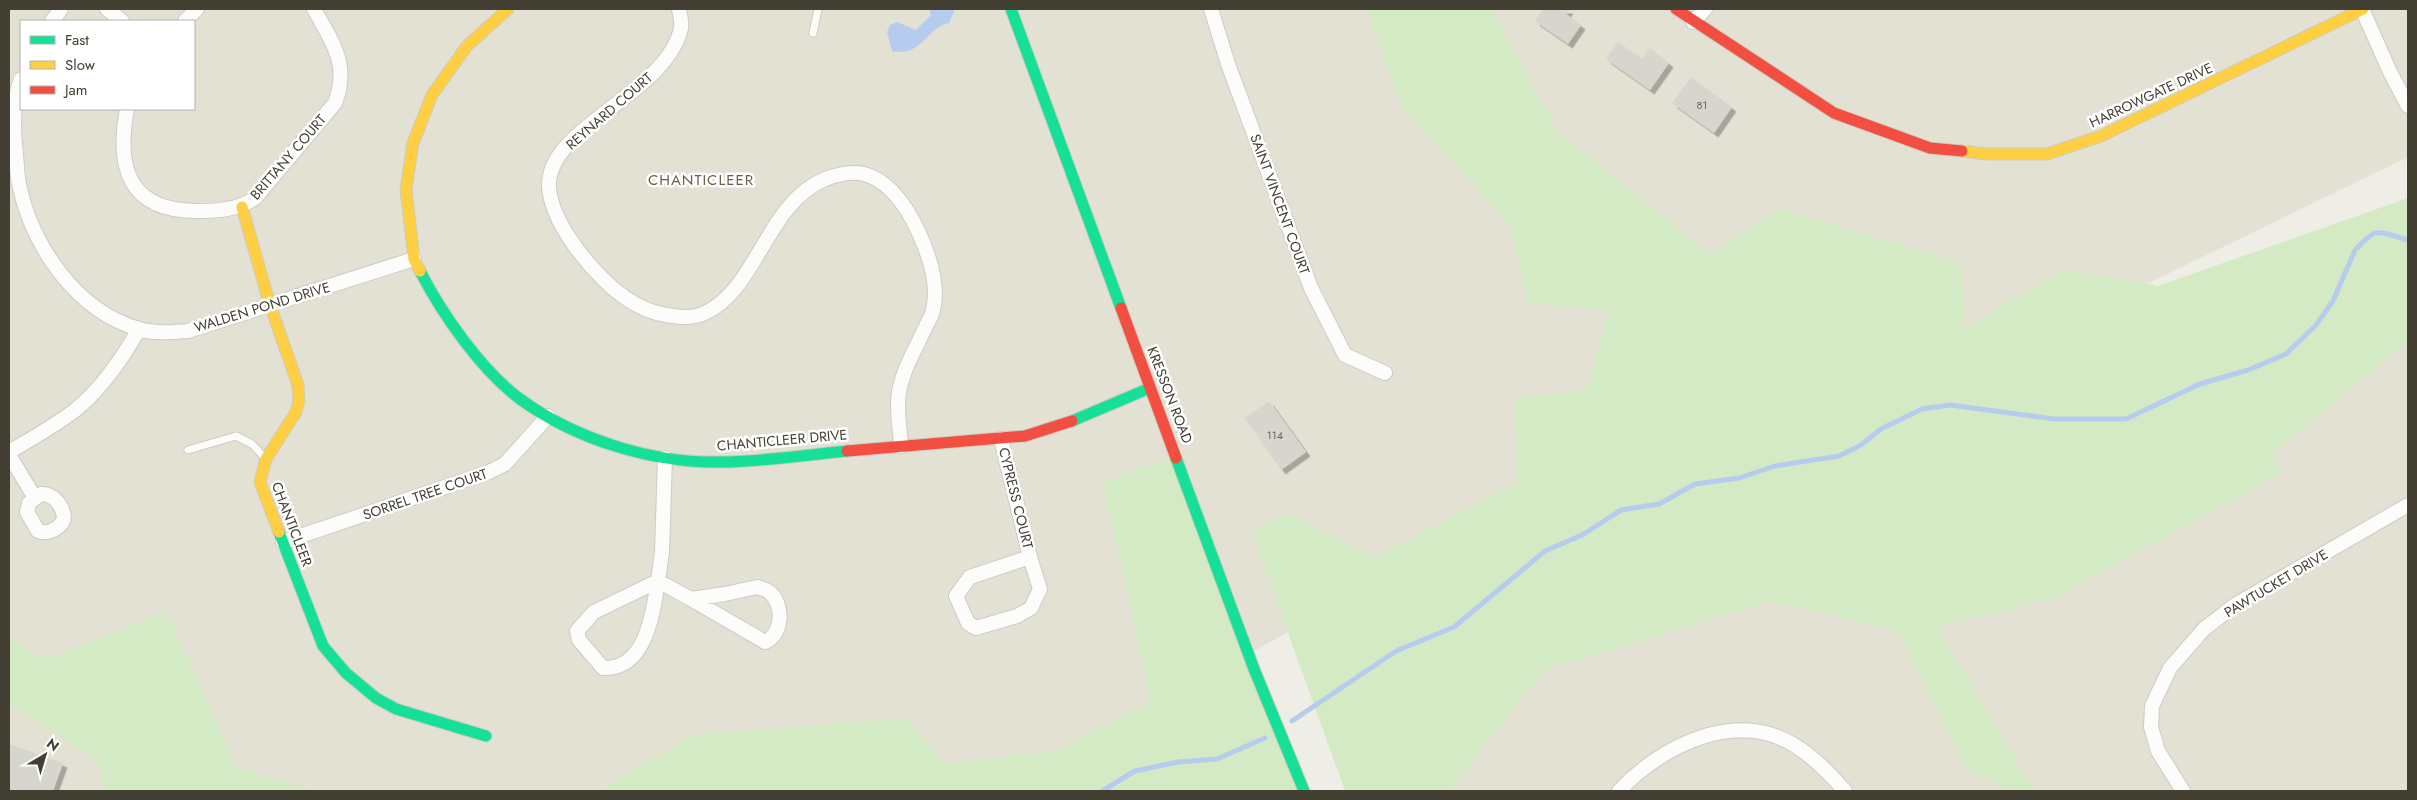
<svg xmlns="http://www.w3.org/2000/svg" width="2417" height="800" viewBox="0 0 2417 800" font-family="Jost,sans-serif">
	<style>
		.residential { fill: #e3e1d3; fill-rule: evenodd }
		.green { fill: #d4eac4 }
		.water { fill: #b5ccee }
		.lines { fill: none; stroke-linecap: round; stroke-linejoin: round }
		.stream { stroke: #b5ccee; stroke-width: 5 }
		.building { fill: #d7d6ce; filter: url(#shadow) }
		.lane-casing { stroke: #cccbc4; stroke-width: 9 }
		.street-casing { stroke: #cccbc4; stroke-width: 16 }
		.fast-casing { stroke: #cdccbd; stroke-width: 13 }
		.slow-casing { stroke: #cdccbd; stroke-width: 13 }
		.jam-casing { stroke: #cdccbd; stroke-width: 13 }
		.lane { stroke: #fcfcfb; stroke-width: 7 }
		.street { stroke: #fcfcfb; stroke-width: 14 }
		.fast { stroke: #16e098; stroke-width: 11 }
		.slow { stroke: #ffcf43; stroke-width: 11 }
		.jam { stroke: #f24e42; stroke-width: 11 }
		.labels { text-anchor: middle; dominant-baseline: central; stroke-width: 5; stroke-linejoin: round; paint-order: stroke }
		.number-label { font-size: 11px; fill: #69665a }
		.street-label { font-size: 14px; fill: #434033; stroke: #fff }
		.neighbourhood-label { font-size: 15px; letter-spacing: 1px; fill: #66604a; stroke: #fff }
	</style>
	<defs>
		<filter id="shadow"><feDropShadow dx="4.5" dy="4.5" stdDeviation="0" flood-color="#0004"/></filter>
	</defs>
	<rect width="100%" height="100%" fill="#eeede6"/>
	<path class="residential" d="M9 9H2408V157L2112 301 1680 410 1249 654 1299 791H9ZM21 21H194V109H21Z
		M2408 296V791H1437L1613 591Z"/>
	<path class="green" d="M1366 9H1491L1558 132 1711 255 1780 209 1962 263 1964 328 2064 269 2158 286 2408 198V341L2271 455 2283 472 2054 598 1938 627 2034 791H2008L1967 769 1897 631 1771 601 1544 670 1449 791H1345L1251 530 1290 514 1376 557 1517 482 1515 399 1586 390 1609 310 1527 303 1510 225 1402 108Z
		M1177 455 1304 791H598L693 735 906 718 945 764 1059 750 1151 701 1103 483Z
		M167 611 237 768 315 791H104L98 761 9 705V639L47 659Z"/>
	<path class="water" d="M929 9H955L949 23C924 29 923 57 892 51L887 32 890 25 897 22 916 30 931 15Z"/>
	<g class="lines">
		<path class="stream" d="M1292 721 1396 651 1454 627 1545 551 1582 535 1621 510 1659 504 1695 484 1739 478 1775 466 1839 456 1861 445 1881 429 1922 409 1950 405 2054 419H2126L2200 384 2248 370 2286 354 2316 325 2333 301 2355 250 2366 239 2374 233H2384L2408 240
			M1102 791 1135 771 1178 762 1217 759 1265 738"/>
	</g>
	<path class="building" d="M1543 9H1569L1566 14 1581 25 1568 44 1535 21Z
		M1618 42 1642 59 1650 48 1669 63 1650 90 1606 59Z
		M1691 77 1732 107 1714 133 1672 103Z
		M1269 401 1306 452 1281 470 1245 418Z
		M9 744 63 763 53 791H9Z"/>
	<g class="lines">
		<defs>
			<path id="lane" d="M813 33 818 9
				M188 450 236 436 252 444 264 457"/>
			<path id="street" d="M107 9 122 21
				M679 9C680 15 682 23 681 28 667 94 546 127 549 187 551 219 581 257 603 279 620 296 642 311 666 315 679 317 692 319 705 313 758 288 766 204 825 179 838 174 851 171 864 174 891 181 908 209 919 233 929 255 939 286 933 310 932 316 928 322 925 328 916 348 903 369 899 392 896 409 900 428 901 446
				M1211 9 1228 64 1311 288 1345 355 1385 373
				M2362 9 2390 72 2408 106
				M52 21 61 9
				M185 21 197 9
				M1693 22 1705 9
				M21 79C12 103 13 129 16 154 17 164 17 174 19 184 32 246 76 311 139 329 155 334 172 332 188 331L414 259
				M127 109C116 167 128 211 197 211 218 211 237 210 255 198L335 103C350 64 332 42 314 9
				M1001 439 1030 557
				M9 452C31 439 54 426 74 411 102 389 122 359 139 329
				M9 455 35 498
				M665 458 662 552 658 581 691 599
				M41 494C53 493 62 505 64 516 64 527 48 535 38 531L27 512 29 503Z
				M283 542 489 472 505 464 548 416
				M1030 557 1040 589 1031 608 1017 616 976 628 968 623 956 596 970 577Z
				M658 581C653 613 646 670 603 668L579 640 577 631 594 612Z
				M757 587C760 588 765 589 768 591 785 603 783 635 765 642L691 599 725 594Z
				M1619 791C1661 746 1735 709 1794 745 1814 757 1830 774 1845 791
				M2183 791 2158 751 2151 727 2152 706 2170 668 2204 629 2235 605 2408 505"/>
			<path id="fast" d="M1011 9 1121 308
				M420 271C442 314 481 370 520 399 575 439 651 463 719 462 762 462 805 455 847 451
				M1072 421 1150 388
				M1176 458 1254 669 1304 791
				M279 532 323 646 346 673 376 698 396 709 486 736"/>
			<path id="slow" d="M1962 151 1987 154H2047L2101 136 2363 9
				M242 207 270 305 298 385 299 401 296 412 266 459 260 482 279 532
				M420 271 414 259 406 189 413 143 432 95 467 46 508 9"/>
			<path id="jam" d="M1676 9 1834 113 1930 148 1962 151
				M1121 308 1176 458
				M847 451 1025 436 1072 421"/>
		</defs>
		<use href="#lane" class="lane-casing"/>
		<use href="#street" class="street-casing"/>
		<use href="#fast" class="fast-casing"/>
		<use href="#slow" class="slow-casing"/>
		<use href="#jam" class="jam-casing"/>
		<use href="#lane" class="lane"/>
		<use href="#street" class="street"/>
		<use href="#fast" class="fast"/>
		<use href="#slow" class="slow"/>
		<use href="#jam" class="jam"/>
	</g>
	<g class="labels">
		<g class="number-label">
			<text x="1702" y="105">81</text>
			<text x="1275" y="435">114</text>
		</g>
		<g class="street-label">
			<text transform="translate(2151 95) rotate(-25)">HARROWGATE DRIVE</text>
			<text transform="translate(609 111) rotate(-41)">REYNARD COURT</text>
			<text transform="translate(288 157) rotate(-49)">BRITTANY COURT</text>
			<text transform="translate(1280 204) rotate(70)">SAINT VINCENT COURT</text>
			<text transform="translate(262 307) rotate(-17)">WALDEN POND DRIVE</text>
			<text transform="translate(1170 395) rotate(69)">KRESSON ROAD</text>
			<text transform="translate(782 440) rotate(-5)">CHANTICLEER DRIVE</text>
			<text transform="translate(425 494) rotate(-19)">SORREL TREE COURT</text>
			<text transform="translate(1016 498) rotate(76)">CYPRESS COURT</text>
			<text transform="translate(292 524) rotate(69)">CHANTICLEER</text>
			<text transform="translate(2276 583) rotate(-31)">PAWTUCKET DRIVE</text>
		</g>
		<g class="neighbourhood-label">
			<text x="701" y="180">CHANTICLEER</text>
		</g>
	</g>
	<rect width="2417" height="800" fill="none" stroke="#434033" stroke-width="20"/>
	<rect x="20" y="20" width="175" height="90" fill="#ffffff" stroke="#b4b3ad"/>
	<rect x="30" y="36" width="25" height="8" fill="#16e098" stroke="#b4b3ad"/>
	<text x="65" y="45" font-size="15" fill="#434033">Fast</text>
	<rect x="30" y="61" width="25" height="8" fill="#ffcf43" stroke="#b4b3ad"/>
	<text x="65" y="70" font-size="15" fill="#434033">Slow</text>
	<rect x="30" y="86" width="25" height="8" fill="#f24e42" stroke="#b4b3ad"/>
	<text x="65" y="95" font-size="15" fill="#434033">Jam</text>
	<g transform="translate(45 755) rotate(38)" stroke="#ffffff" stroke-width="4" paint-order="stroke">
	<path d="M0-4L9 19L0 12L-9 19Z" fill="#434033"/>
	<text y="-8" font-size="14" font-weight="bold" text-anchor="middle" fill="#434033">N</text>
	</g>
</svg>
